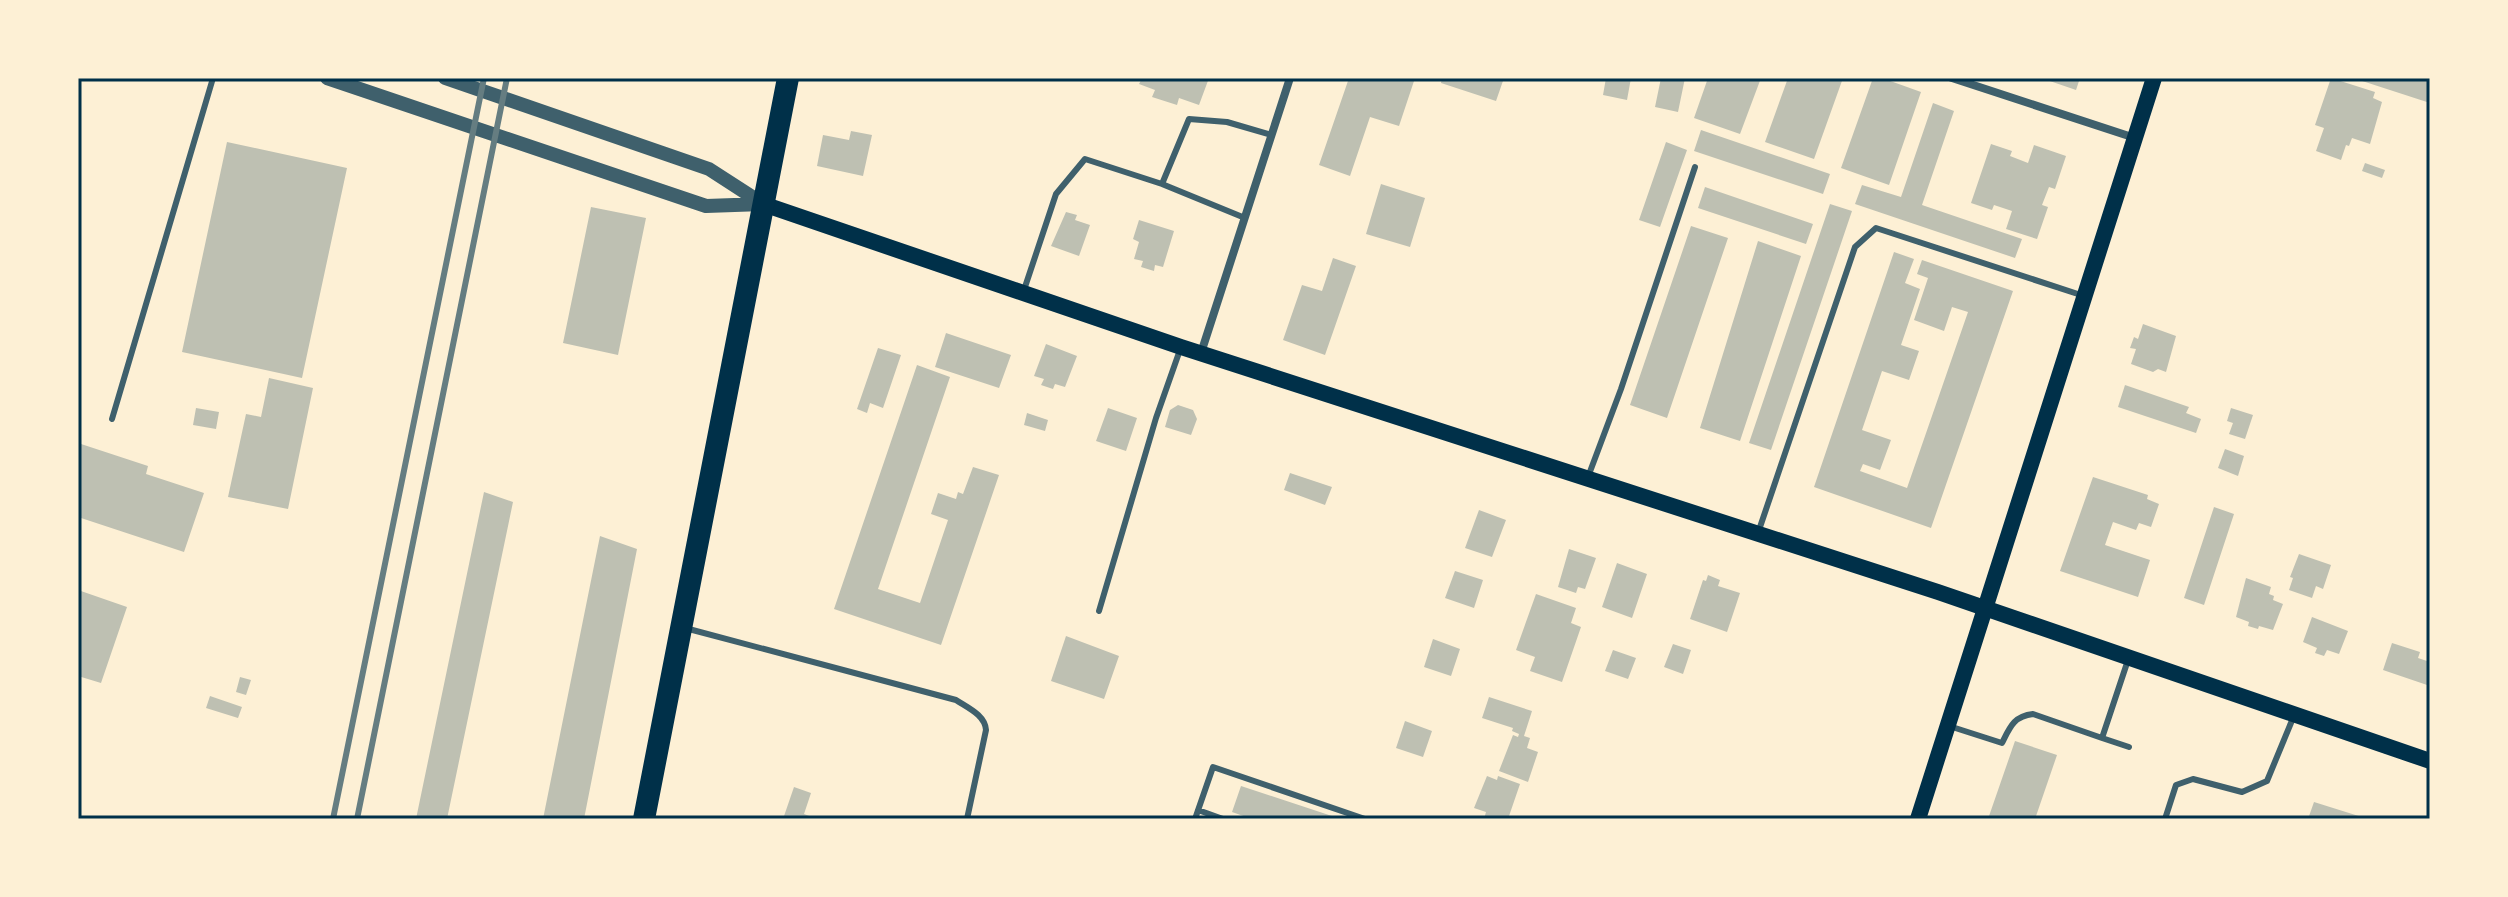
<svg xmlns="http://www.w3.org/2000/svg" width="2508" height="897" viewBox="0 0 2508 897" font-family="'Sofia Sans Condensed',sans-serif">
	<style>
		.building { fill: #bec0b2 }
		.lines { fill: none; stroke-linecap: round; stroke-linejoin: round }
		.service { stroke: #3f606c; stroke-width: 6 }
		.minor { stroke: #3f606c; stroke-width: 8 }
		.tertiary { stroke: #3f606c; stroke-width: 14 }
		.secondary { stroke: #003049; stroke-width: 16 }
		.trunk { stroke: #003049; stroke-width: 22 }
		.rail { stroke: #657d81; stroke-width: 6 }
		.neatline { fill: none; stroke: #003049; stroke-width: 3 }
	</style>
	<rect width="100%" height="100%" fill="#fdf0d5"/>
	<path class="building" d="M1142 78H1209L1199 105 1179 98 1177 105 1152 97 1155 90 1139 84Z
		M1349 78H1415L1399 126 1370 117 1350 176 1319 165Z
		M1442 78H1504L1496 101 1441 83Z
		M1606 78H1631L1627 100 1603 95Z
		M1661 78H1685L1678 112 1655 107Z
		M1708 78H1761L1740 134 1694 118Z
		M1788 78H1843L1814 159 1765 142Z
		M1873 78H1882L1921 92 1889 185 1841 168Z
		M2041 78H2080L2076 90Z
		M2331 78 2375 92 2373 98 2382 102 2370 144 2352 138 2349 146 2346 145 2341 160 2316 151 2324 128 2315 125Z
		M2356 78H2430V103L2356 79Z
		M1933 103 1954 111 1922 205 2022 239 2015 258 1855 204 1862 185 1901 197Z
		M1701 130 1830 174 1823 194 1694 151Z
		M851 131 872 135 863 176 817 166 823 135 849 140Z
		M227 142 347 168 302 378 182 352Z
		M1666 142 1687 150 1660 227 1639 220Z
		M1991 144 2012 151 2010 156 2028 163 2034 145 2066 156 2055 189 2049 187 2042 205 2048 207 2037 239 2006 229 2012 211 1994 205 1992 210 1971 203Z
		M2365 163 2385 170 2382 178 2362 171Z
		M1381 184 1425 198 1410 247 1366 234Z
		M1705 187 1813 224 1806 244 1698 208Z
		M1830 204 1852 211 1771 450 1749 443Z
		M591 207 646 218 618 355 563 343Z
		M1066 212 1077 215 1075 220 1090 225 1079 256 1051 246Z
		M1139 220 1174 231 1163 267 1155 265 1154 271 1141 267 1143 261 1134 259 1139 242 1133 239Z
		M1691 226 1728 238 1667 418 1630 405Z
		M1758 241 1801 256 1740 441 1700 428Z
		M1894 252 1914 259 1905 283 1920 289 1901 345 1919 351 1909 380 1882 371 1862 430 1891 440 1880 470 1863 464 1860 471 1907 488 1968 312 1952 307 1944 331 1914 320 1928 278 1917 274 1922 260 2013 291 1931 528 1814 487Z
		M1333 258 1356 266 1325 355 1283 340 1302 285 1322 291Z
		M2143 324 2176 336 2166 372 2158 369 2153 372 2131 364 2136 349 2130 348 2134 337 2138 339Z
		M946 333 1011 355 999 388 935 367Z
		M1046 344 1077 356 1065 387 1055 384 1053 389 1041 385 1044 379 1034 376Z
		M878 348 901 355 883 408 870 403 867 413 857 409Z
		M917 365 950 377 878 589 920 603 948 520 931 514 938 493 956 499 958 492 963 494 973 467 999 475 941 645 834 609Z
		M269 378 313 388 288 509 228 497 246 414 261 417Z
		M2125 385 2189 407 2186 413 2201 419 2196 433 2118 407Z
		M1178 405 1193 410 1197 419 1191 435 1165 427 1170 410Z
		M196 408 219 412 216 429 193 425Z
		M1108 408 1137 418 1126 451 1096 441Z
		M2231 408 2253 415 2245 439 2229 434 2233 423 2227 421Z
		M1027 413 1048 420 1045 431 1024 425Z
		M78 443 148 466 146 474 204 493 184 552 78 517Z
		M2225 449 2244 456 2238 476 2218 468Z
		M1290 473 1332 487 1325 505 1284 490Z
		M2093 477 2148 495 2147 499 2159 504 2151 527 2139 523 2136 530 2113 522 2105 545 2150 560 2138 597 2060 571Z
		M484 492 513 502 447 819H416Z
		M2214 507 2234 514 2204 605 2184 598Z
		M1479 510 1506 520 1492 557 1465 548Z
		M600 536 637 549 584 819H543Z
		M1569 549 1596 558 1585 589 1578 587 1576 593 1558 587Z
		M2299 554 2331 565 2323 589 2316 586 2312 598 2289 590 2293 578 2290 577Z
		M1617 563 1647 574 1632 618 1602 607Z
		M1455 571 1483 580 1474 608 1445 598Z
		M1708 575 1720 580 1718 586 1740 593 1727 632 1690 619 1703 580 1706 581Z
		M2246 578 2271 587 2269 594 2274 596 2273 600 2283 604 2273 630 2259 626 2258 629 2248 626 2249 622 2236 617Z
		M78 590 127 607 101 683 78 676Z
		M1536 594 1576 608 1571 623 1581 627 1562 682 1530 671 1535 657 1516 650Z
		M2312 617 2348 631 2339 654 2327 650 2324 656 2315 653 2317 648 2303 642Z
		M1066 636 1119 656 1104 699 1051 681Z
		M1433 639 1460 649 1451 676 1424 667Z
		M2392 643 2420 652 2418 658 2430 662V686L2383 670Z
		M1673 644 1691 650 1683 674 1664 667Z
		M1613 650 1636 658 1628 679 1605 671Z
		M240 677 251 680 246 695 236 692Z
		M210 696 242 707 238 718 206 708Z
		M1489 697 1532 711 1524 736 1530 738 1527 748 1538 752 1528 782 1499 771 1513 735 1518 737 1519 734 1512 731 1513 728 1482 718Z
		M1405 721 1432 731 1423 757 1396 748Z
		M2015 741 2057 755 2035 819H1988Z
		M1487 776 1497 780 1498 776 1520 784 1508 819H1484L1486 812 1474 808Z
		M1241 786 1338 818V819H1252L1232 812Z
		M794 787 811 793 804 814 817 819H783Z
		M2314 802 2365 818V819H2308Z"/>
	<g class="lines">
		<path class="service" d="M1162 184 1189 119 1227 122 1272 135
			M1023 293 1056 194 1085 159 1162 184 1245 218
			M112 419 213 78
			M1588 477 1621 389 1695 167
			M1758 533 1855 247 1876 228 2084 296
			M1099 611 1156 418 1181 347
			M685 628 956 700C968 708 985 715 986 730L967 819
			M1949 726 2002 743C2010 727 2014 716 2033 714L2102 738 2128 660
			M2102 738 2129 747
			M1198 810 1223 819
			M1195 819 1213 767 1365 819
			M2165 819 2176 785 2193 779 2242 792 2267 781 2293 718"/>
		<path class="minor" d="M1952 78 2135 138
			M1201 353 1290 78"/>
		<path class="tertiary" d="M327 78 706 206 763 204
			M445 78 709 169 763 204"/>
		<path class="secondary" d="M763 204 1181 347 1938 592 2430 761
			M1918 819 2154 78"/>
		<path class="trunk" d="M644 819 788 78"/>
		<path class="rail" d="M333 819 484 78
			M357 819 507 78"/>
	</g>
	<rect width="2508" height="897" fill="none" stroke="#fdf0d5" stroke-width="160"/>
	<rect x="80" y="80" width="2348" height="737" class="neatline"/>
</svg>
